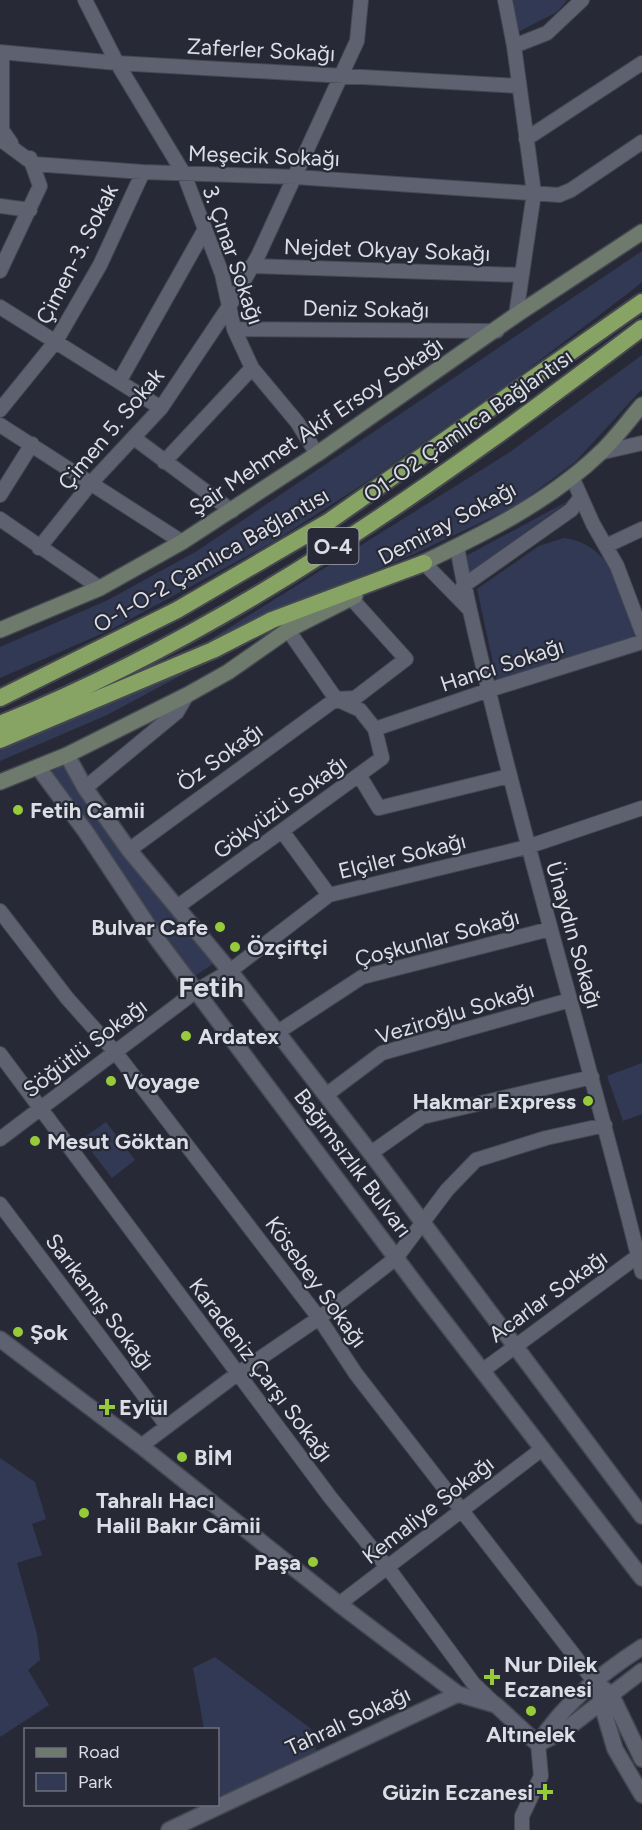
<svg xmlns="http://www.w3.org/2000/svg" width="642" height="1830" viewBox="0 0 642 1830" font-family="Figtree,sans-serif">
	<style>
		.green { fill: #323955 }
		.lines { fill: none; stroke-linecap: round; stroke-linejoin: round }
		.minor-casing { stroke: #454851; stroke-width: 16 }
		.tertiary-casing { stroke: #454851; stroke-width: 18 }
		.secondary-casing { stroke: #454851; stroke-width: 18 }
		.trunk-casing { stroke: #454851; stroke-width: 20 }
		.minor { stroke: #5e6270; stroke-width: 14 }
		.tertiary { stroke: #5e6270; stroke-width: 15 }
		.secondary { stroke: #6e7b6c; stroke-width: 15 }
		.trunk { stroke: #88a464; stroke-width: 16 }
		.poi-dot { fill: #96cc39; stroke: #272a36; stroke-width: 2 }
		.labels { text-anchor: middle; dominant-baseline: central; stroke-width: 4.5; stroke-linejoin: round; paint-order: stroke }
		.shield { fill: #272a36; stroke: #a6a8b1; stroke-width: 1.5 }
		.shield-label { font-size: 21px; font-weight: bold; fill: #dcdee6 }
		.street-label { font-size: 22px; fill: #dcdee6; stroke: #272a36 }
		.poi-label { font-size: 22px; font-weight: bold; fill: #dcdee6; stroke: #272a36; text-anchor: start }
		.district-label { font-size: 28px; font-weight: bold; fill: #dcdee6; stroke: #272a36 }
	</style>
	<rect width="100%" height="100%" fill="#272a36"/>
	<path class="green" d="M513 0H567L557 12 516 33Z
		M642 251V282L631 291 519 376 365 483 273 542 108 631 0 678V647L108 600 197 551Z
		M642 355V389L575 462 516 506 414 554 208 641 510 452Z
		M570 500 469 573 466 556Z
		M564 538C613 544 624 597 640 636L497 681 477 589 539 546Z
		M281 622 107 715 0 761V746Z
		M63 764 125 851 214 963 195 976 48 774Z
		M642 1063V1114L623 1121 607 1076Z
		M106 1122 135 1160 112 1178 82 1139Z
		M0 1458 35 1482 46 1519 32 1524 42 1555 17 1563 37 1634 40 1660 28 1670 49 1705 0 1737Z
		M215 1657 310 1728 317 1752 225 1798 218 1793V1730L204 1729 193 1668Z"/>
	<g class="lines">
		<defs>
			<path id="minor" d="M85 0 117 63 184 174 222 274 234 329 252 368 297 422 317 454
				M505 0 514 46 534 193 516 315
				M514 46 547 33 582 0
				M0 52 117 63 519 86
				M2 53V130L11 143
				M0 139 34 164 143 172 296 177 559 195 571 190 642 142
				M526 139 642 63
				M0 206 30 210
				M251 266 521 275
				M0 271 40 186 30 158
				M0 307 161 408
				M234 329 497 331
				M120 380 204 231
				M0 410 56 341 100 265 143 172
				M0 425 182 542
				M134 438 232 511
				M599 453 642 443
				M164 462 252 368
				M572 477 593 524 617 566 642 632
				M0 495 32 444
				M0 519 100 588
				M457 546C465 594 477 640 488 688 535 884 594 1076 642 1272
				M606 546 642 529
				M39 548 91 483 161 408 230 305 258 256 357 41 361 0
				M424 563 468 608
				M463 586 571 510 581 497
				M375 729 489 690 642 642
				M359 775 379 808 509 776
				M85 788 177 712 187 695
				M282 831 329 895
				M129 850 336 699 355 698 406 659 351 598
				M177 907 382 758 375 729 360 710 336 699 288 630
				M0 911 67 998 116 1053 319 1318 356 1374 594 1681
				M278 1032 362 977 550 929
				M0 1054 330 1497 388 1568 473 1683 496 1705
				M326 1095 382 1053 570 1000
				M0 1139 196 991 230 971 329 895 527 847 642 808
				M371 1153 422 1117 592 1077
				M0 1204 167 1426
				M482 1371 638 1256
				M141 1446 237 1374 319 1318 396 1258 447 1190 476 1160 546 1138 605 1125
				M339 1604 542 1449
				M522 1830V1816L541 1776 538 1744"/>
			<path id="tertiary" d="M67 755 85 788 129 850 230 971 379 1164 642 1516
				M38 767 86 832 157 939 423 1294 642 1578
				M0 1339 141 1446 339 1604 458 1694 496 1705 538 1744
				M604 1689 611 1694 642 1759
				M599 1695 615 1749 642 1795
				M538 1744C564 1703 602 1673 642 1647
				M538 1744 565 1730 642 1671
				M169 1830 458 1694"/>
			<path id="secondary" d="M412 568C477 537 547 504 600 453 615 439 628 421 642 405
				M0 630 100 588 182 542 317 454 516 315 642 232
				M0 782 67 755 187 695 228 672 288 630 355 596"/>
			<path id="trunk" d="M0 698 177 610 328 522 642 302
				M0 724C234 630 442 479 642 328
				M0 740 213 650 272 620 424 563"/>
		</defs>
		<use href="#minor" class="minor-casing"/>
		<use href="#tertiary" class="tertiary-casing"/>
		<use href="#secondary" class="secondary-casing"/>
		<use href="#trunk" class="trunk-casing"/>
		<use href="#minor" class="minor"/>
		<use href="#tertiary" class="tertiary"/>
		<use href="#secondary" class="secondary"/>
		<use href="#trunk" class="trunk"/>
	</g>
	<g class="poi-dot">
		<circle cx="18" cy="810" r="6"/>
		<circle cx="220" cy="927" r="6"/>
		<circle cx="235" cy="947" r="6"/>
		<circle cx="186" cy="1036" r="6"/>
		<circle cx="111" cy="1081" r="6"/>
		<circle cx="588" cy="1101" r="6"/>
		<circle cx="35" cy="1141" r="6"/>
		<circle cx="18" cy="1332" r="6"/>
		<path d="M104 1398h6v6h6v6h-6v6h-6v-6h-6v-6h6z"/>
		<circle cx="182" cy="1457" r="6"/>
		<circle cx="84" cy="1513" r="6"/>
		<circle cx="313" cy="1562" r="6"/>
		<path d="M489 1668h6v6h6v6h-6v6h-6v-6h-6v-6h6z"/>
		<circle cx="531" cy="1711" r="6"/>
		<path d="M542 1783h6v6h6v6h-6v6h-6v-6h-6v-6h6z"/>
	</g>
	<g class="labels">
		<rect class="shield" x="307.5" y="528" width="51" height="36" rx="4.5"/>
		<g class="shield-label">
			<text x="333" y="546">O-4</text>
		</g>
		<g class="street-label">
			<text transform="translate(261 50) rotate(3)">Zaferler Sokağı</text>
			<text transform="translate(264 156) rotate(2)">Meşecik Sokağı</text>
			<text transform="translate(387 250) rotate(2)">Nejdet Okyay Sokağı</text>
			<text transform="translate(77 254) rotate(-63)">Çimen-3. Sokak</text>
			<text transform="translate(233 255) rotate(71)">3. Çınar Sokağı</text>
			<text transform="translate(366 309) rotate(1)">Deniz Sokağı</text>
			<text transform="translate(316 426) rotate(-34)">Şair Mehmet Akif Ersoy Sokağı</text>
			<text transform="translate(468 426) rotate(-35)">O1-O2 Çamlıca Bağlantısı</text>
			<text transform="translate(111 429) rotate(-50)">Çimen 5. Sokak</text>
			<text transform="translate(447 523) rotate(-28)">Demiray Sokağı</text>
			<text transform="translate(211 560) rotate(-30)">O-1-O-2 Çamlıca Bağlantısı</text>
			<text transform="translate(502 665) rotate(-18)">Hancı Sokağı</text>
			<text transform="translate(220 757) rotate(-36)">Öz Sokağı</text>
			<text transform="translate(280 807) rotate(-36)">Gökyüzü Sokağı</text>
			<text transform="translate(402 856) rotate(-14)">Elçiler Sokağı</text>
			<text transform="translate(574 935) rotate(74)">Ünaydın Sokağı</text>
			<text transform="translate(437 938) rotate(-15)">Çoşkunlar Sokağı</text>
			<text transform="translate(455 1013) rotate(-17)">Veziroğlu Sokağı</text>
			<text transform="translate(85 1048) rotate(-37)">Söğütlü Sokağı</text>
			<text transform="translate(353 1163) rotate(53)">Bağımsızlık Bulvarı</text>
			<text transform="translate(316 1282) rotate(54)">Kösebey Sokağı</text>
			<text transform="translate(548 1296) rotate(-36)">Acarlar Sokağı</text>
			<text transform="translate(100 1302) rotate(53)">Sarıkamış Sokağı</text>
			<text transform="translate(261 1370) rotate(53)">Karadeniz Çarşı Sokağı</text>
			<text transform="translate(428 1510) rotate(-38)">Kemaliye Sokağı</text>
			<text transform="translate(348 1721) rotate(-25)">Tahralı Sokağı</text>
		</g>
		<g class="poi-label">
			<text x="30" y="810">Fetih Camii</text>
			<text x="208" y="927" text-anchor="end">Bulvar Cafe</text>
			<text x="247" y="947">Özçiftçi</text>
			<text x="198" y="1036">Ardatex</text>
			<text x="123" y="1081">Voyage</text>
			<text x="576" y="1101" text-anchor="end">Hakmar Express</text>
			<text x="47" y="1141">Mesut Göktan</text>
			<text x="30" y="1332">Şok</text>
			<text x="119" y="1407">Eylül</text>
			<text x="194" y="1457">BİM</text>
			<text x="96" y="1500">Tahralı Hacı<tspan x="96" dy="25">Halil Bakır Câmii</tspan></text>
			<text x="301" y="1562" text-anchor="end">Paşa</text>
			<text x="504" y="1664">Nur Dilek<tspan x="504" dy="25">Eczanesi</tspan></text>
			<text x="531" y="1734" text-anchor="middle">Altınelek</text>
			<text x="533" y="1792" text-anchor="end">Güzin Eczanesi</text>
		</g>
		<g class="district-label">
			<text x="211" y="987">Fetih</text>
		</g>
	</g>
	<rect x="24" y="1728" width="195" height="78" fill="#272a36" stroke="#6f727c" stroke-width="1.5"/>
	<rect x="36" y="1748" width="30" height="9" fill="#6e7b6c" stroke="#6f727c" stroke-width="1.5"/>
	<text x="78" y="1758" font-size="18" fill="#dcdee6">Road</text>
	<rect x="36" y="1773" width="30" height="18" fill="#323955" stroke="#6f727c" stroke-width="1.5"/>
	<text x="78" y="1788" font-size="18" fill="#dcdee6">Park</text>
</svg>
